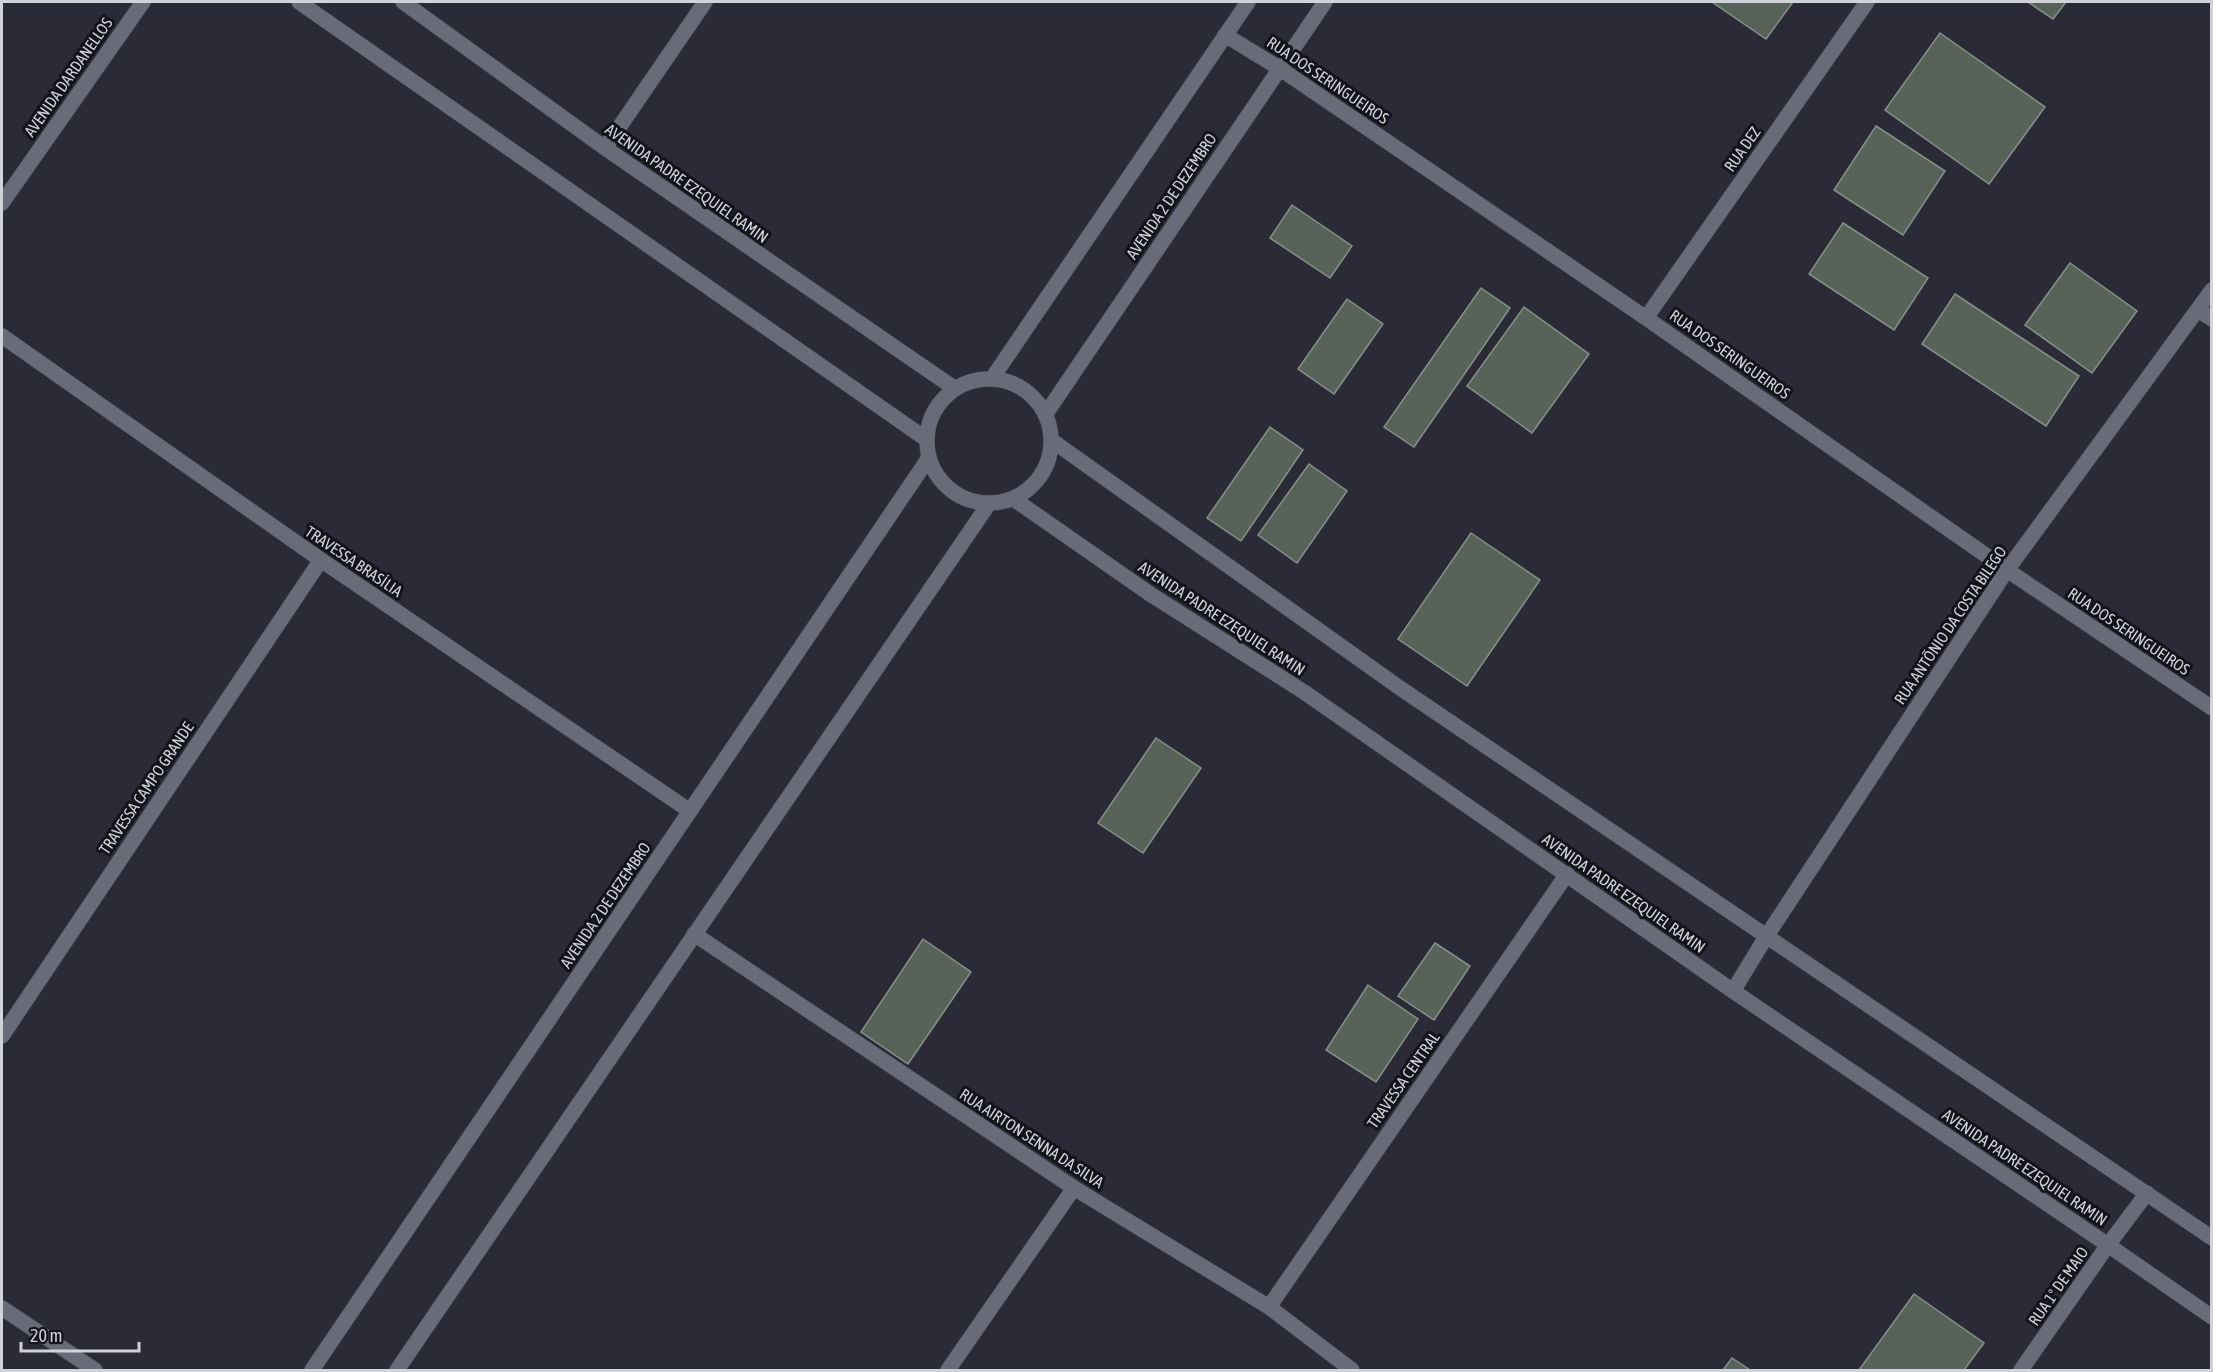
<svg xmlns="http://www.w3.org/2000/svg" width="2213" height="1372" viewBox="0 0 2213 1372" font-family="'Asap Condensed',sans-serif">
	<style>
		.building { fill: #576259; stroke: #869288; stroke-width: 1.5 }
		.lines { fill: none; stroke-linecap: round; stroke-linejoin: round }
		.minor-casing { stroke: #44464e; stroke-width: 16 }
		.tertiary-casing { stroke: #44464e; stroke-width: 16 }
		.minor { stroke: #696c78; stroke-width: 15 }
		.tertiary { stroke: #696c78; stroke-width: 15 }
		.labels { text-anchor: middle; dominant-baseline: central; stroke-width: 6; stroke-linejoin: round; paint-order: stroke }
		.street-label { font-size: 16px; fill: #d1d3da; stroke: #131419 }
	</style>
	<rect width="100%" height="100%" fill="#2a2b36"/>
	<path class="building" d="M1712 2H1793L1766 39Z
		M2028 2H2066L2053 19Z
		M1940 33 2045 107 1989 184 1885 110Z
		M1876 126 1945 171 1903 235 1834 190Z
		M1292 205 1352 246 1330 278 1270 238Z
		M1843 223 1928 278 1894 330 1809 274Z
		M2070 263 2137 311 2092 373 2025 325Z
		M1481 288 1510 308 1414 447 1384 427Z
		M1955 294 2079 376 2046 426 1922 344Z
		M1347 299 1383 324 1334 394 1298 369Z
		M1524 307 1589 354 1532 433 1467 386Z
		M1270 427 1303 450 1241 541 1207 518Z
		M1309 464 1347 491 1297 563 1258 535Z
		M1471 533 1540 580 1467 686 1398 639Z
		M1156 738 1201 768 1143 853 1098 823Z
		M923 939 971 972 908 1064 861 1032Z
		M1435 943 1470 966 1434 1020 1398 996Z
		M1368 985 1418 1019 1376 1082 1326 1050Z
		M1914 1294 1984 1343 1964 1370H1859Z
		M1732 1358 1750 1370H1723Z"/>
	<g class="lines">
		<defs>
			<path id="minor" d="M1225 35 1279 68 1646 318 2007 570 2212 708
				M605 148 705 2
				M2198 310 2212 319
				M1646 318 1867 2
				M2 336 321 560 690 811
				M694 934 1074 1188 1269 1307 1352 1370
				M1733 991 1766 937 2007 570 2212 290
				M2 1036 321 560
				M1269 1307 1567 874
				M2 1308 95 1370
				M948 1370 1074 1188
				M2021 1370 2108 1245 2147 1193"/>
			<path id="tertiary" d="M299 2 926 439
				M403 2 605 148 954 388
				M2 203 143 2
				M993 377 1248 2
				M927 441a62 62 0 1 1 124 0a62 62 0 1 1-124 0Z
				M1047 412 1325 2
				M1054 442 1400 688 2212 1238
				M1015 500 1150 594 1304 692 1733 991 2108 1245 2212 1317
				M312 1370 928 459
				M397 1370 988 505"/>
		</defs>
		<use href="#minor" class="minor-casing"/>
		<use href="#tertiary" class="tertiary-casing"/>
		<use href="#minor" class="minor"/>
		<use href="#tertiary" class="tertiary"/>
	</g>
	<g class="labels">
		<g class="street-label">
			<text transform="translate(68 77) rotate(-55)">AVENIDA DARDANELLOS</text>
			<text transform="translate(1328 80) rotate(34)">RUA DOS SERINGUEIROS</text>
			<text transform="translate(1742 149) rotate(-55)">RUA DEZ</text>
			<text transform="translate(687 183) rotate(35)">AVENIDA PADRE EZEQUIEL RAMIN</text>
			<text transform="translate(1171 196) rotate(-56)">AVENIDA 2 DE DEZEMBRO</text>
			<text transform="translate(1730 354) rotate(35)">RUA DOS SERINGUEIROS</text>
			<text transform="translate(354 561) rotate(34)">TRAVESSA BRASÍLIA</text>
			<text transform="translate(1222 618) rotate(33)">AVENIDA PADRE EZEQUIEL RAMIN</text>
			<text transform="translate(1950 625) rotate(-56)">RUA ANTÕNIO DA COSTA BILEGO</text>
			<text transform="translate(2129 631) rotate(34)">RUA DOS SERINGUEIROS</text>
			<text transform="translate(146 788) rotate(-56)">TRAVESSA CAMPO GRANDE</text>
			<text transform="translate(1624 893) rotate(35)">AVENIDA PADRE EZEQUIEL RAMIN</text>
			<text transform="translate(605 905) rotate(-56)">AVENIDA 2 DE DEZEMBRO</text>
			<text transform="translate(1403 1080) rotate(-55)">TRAVESSA CENTRAL</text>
			<text transform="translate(1032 1138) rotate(33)">RUA AIRTON SENNA DA SILVA</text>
			<text transform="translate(2025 1167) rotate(34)">AVENIDA PADRE EZEQUIEL RAMIN</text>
			<text transform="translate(2058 1286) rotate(-55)">RUA 1° DE MAIO</text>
		</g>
	</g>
	<rect width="2213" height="1372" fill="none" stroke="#d1d3da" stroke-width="6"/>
	<path d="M21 1342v9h118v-9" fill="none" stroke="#d1d3da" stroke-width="3"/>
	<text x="30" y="1342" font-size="18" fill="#d1d3da" stroke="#131419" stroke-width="4.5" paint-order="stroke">20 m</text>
</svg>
